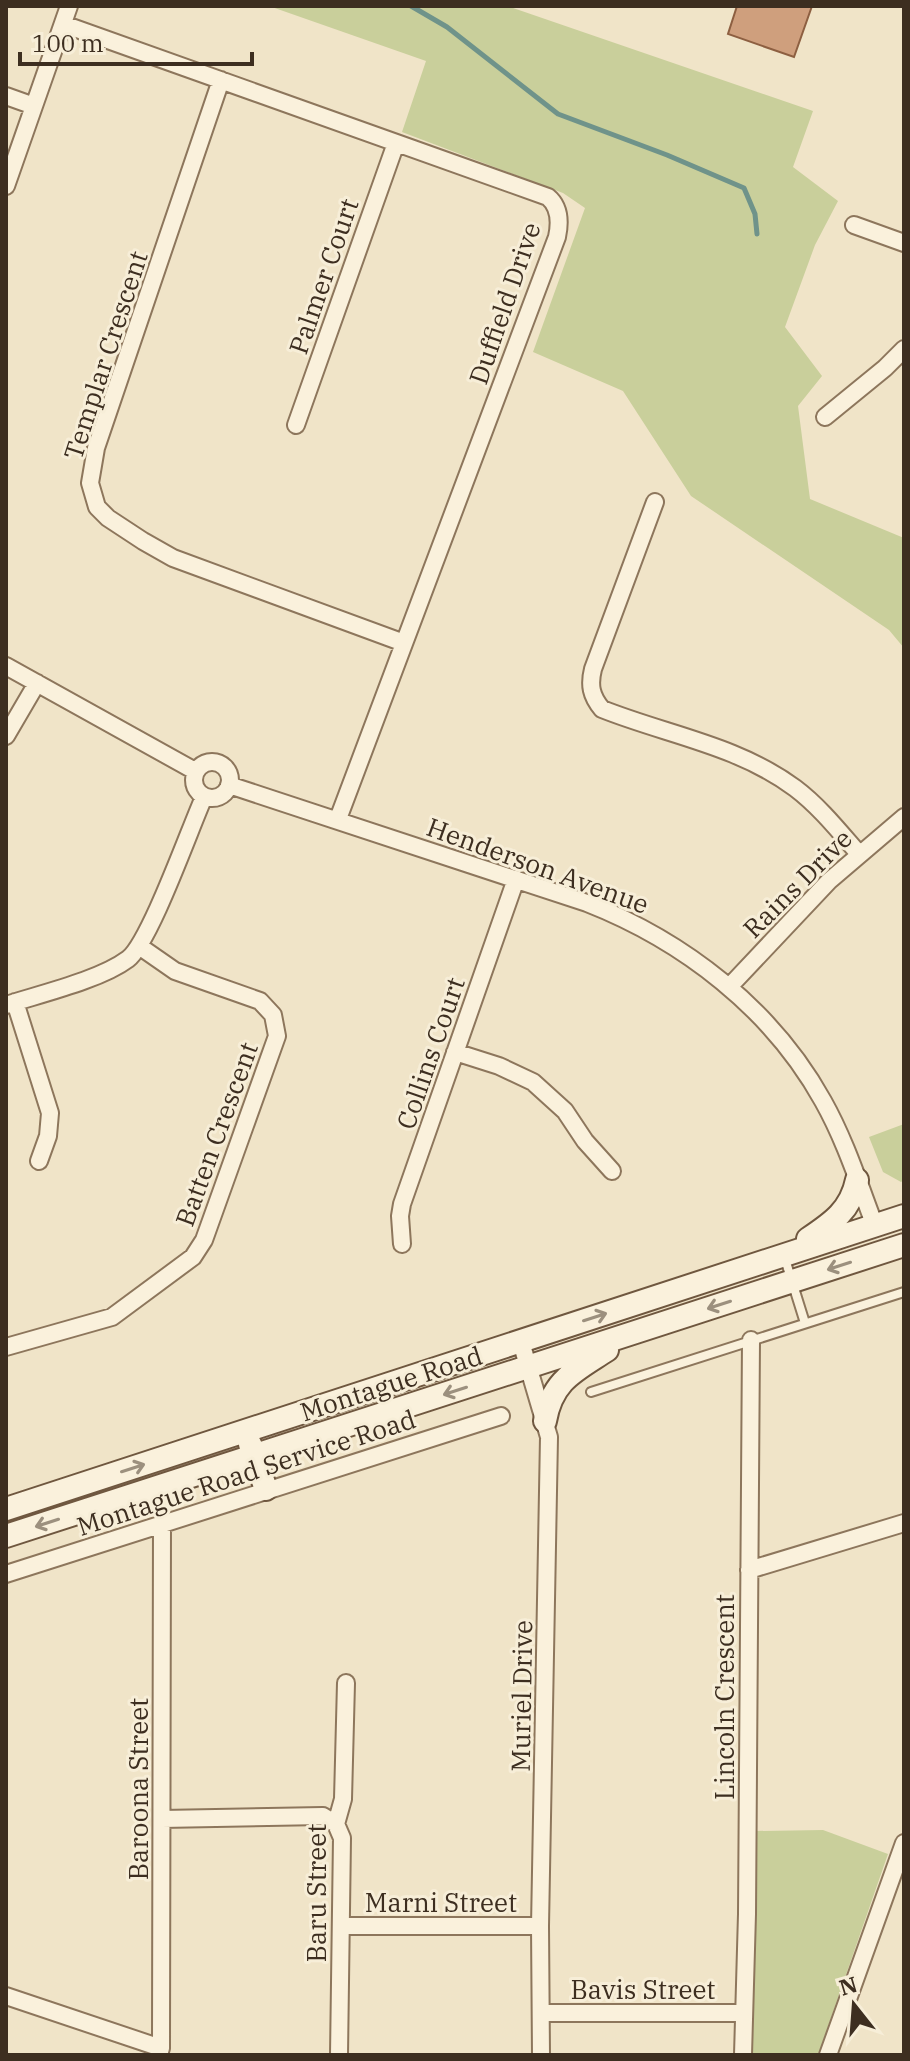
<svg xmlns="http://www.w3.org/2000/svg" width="910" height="2061" viewBox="0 0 910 2061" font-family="'IBM Plex Serif',serif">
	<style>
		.green { fill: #c9cf9b }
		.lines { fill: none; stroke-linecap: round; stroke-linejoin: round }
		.stream { stroke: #6f938a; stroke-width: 5 }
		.building { fill: #cf9f7d; stroke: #8d5f41; stroke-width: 2 }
		.lane-casing { stroke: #8d765c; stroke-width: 12 }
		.street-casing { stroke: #8d765c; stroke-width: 20 }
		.secondary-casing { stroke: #6f573f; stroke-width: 26 }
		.lane { stroke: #faf1dc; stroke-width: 8 }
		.street { stroke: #faf1dc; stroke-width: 16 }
		.secondary { stroke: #faf1dc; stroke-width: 22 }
		.oneway { stroke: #9c907e }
		.labels { text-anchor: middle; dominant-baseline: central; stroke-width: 6; stroke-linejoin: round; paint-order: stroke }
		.street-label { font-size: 26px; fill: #3d2e20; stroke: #f7eed8 }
	</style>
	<rect width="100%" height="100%" fill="#f0e4c8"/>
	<path class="green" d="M269 6H507L813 111 793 167 838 201 815 245 785 327 822 376 798 406 810 499 904 538V648L889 630 691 496 623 391 533 352 585 208 563 193 402 132 426 61Z
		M904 1124V1180L901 1182 883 1172 869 1137Z
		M823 1830 888 1854 818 2055H753L754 1831Z"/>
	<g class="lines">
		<path class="stream" d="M411 6 447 27 558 114 667 155 744 188 755 214 757 234"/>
	</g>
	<path class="building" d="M737 6H812L794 57 728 34Z"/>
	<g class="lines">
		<defs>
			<path id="lane" d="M785 1259 805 1323
				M591 1392 904 1292"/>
			<path id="street" d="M63 24 548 197C560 207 560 223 557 237L338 819
				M221 80 96 448 90 483 97 507 108 518 143 541 173 558 404 643
				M6 96 34 106
				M6 186 69 6
				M854 225 904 243
				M825 417 885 368 904 349
				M296 425 396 143
				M655 502 593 669C589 685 591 696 602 709 667 735 737 745 795 788 819 806 839 831 859 854
				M6 666 195 771
				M6 736 37 683
				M194 780a18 18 0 1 1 36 0a18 18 0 1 1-36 0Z
				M229 785 587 903C684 941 772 1009 823 1101 845 1140 859 1184 875 1226
				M729 987 829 881 904 817
				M15 1002 50 1113 48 1136 39 1161
				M6 1005C40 994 100 980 128 959 150 942 190 828 204 797
				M455 1052 499 1066 533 1082 565 1111 585 1141 612 1171
				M402 1244 400 1216 402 1204 516 879
				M521 1342 549 1437 540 1926 541 2055
				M6 1347 112 1317 193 1257 204 1240 277 1036 273 1015 260 1001 175 971 139 946
				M749 1570 904 1523
				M6 1574 501 1416
				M162 1819 323 1816 336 1824
				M341 1926H540
				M6 1996 161 2048
				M541 2013H744
				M159 2055 161 2048 162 1523
				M339 2055 342 1838 336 1824 343 1799 346 1683
				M743 2055 747 1914 751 1340
				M828 2055 904 1843"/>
			<path id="secondary" d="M808 1239C832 1223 851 1210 857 1180
				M545 1421C552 1380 575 1371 607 1350
				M250 1444 266 1489
				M6 1509 904 1216
				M6 1536 904 1245"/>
		</defs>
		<use href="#lane" class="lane-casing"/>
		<use href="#street" class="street-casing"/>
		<use href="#secondary" class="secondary-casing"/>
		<use href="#lane" class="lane"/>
		<use href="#street" class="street"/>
		<use href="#secondary" class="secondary"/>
	</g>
	<defs><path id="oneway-shaft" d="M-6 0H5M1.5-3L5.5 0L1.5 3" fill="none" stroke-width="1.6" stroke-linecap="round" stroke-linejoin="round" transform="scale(2)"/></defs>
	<g class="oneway">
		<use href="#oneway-shaft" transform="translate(839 1266) rotate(162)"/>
		<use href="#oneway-shaft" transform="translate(719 1305) rotate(162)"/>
		<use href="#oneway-shaft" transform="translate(595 1317) rotate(-18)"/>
		<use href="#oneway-shaft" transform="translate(455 1391) rotate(162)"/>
		<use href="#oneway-shaft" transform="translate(133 1468) rotate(-18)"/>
		<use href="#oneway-shaft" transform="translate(47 1523) rotate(162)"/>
	</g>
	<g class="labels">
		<g class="street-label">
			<text transform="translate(323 276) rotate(-71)">Palmer Court</text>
			<text transform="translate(504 303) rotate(-71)">Duffield Drive</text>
			<text transform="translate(105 355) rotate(-72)">Templar Crescent</text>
			<text transform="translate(538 865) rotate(20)">Henderson Avenue</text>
			<text transform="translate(797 883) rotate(-45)">Rains Drive</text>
			<text transform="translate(430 1053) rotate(-71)">Collins Court</text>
			<text transform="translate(216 1134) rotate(-70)">Batten Crescent</text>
			<text transform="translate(391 1383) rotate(-18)">Montague Road</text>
			<text transform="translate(246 1472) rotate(-18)">Montague Road Service Road</text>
			<text transform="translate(521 1696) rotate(-89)">Muriel Drive</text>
			<text transform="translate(724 1697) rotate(-90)">Lincoln Crescent</text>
			<text transform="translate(138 1789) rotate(-90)">Baroona Street</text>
			<text transform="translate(316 1893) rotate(-90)">Baru Street</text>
			<text x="441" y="1902">Marni Street</text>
			<text x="643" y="1989">Bavis Street</text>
		</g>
	</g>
	<rect width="910" height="2061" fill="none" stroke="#3d2e20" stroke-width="16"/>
	<g transform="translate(854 2005) rotate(343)" stroke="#f7eed8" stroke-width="6" paint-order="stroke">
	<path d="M0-6L14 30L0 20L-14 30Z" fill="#3d2e20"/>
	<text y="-12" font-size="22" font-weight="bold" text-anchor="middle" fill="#3d2e20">N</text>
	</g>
	<path d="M20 52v12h232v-12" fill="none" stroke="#3d2e20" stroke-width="4"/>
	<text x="32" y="52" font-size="24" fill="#3d2e20" stroke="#f7eed8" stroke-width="6" paint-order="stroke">100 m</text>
</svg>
